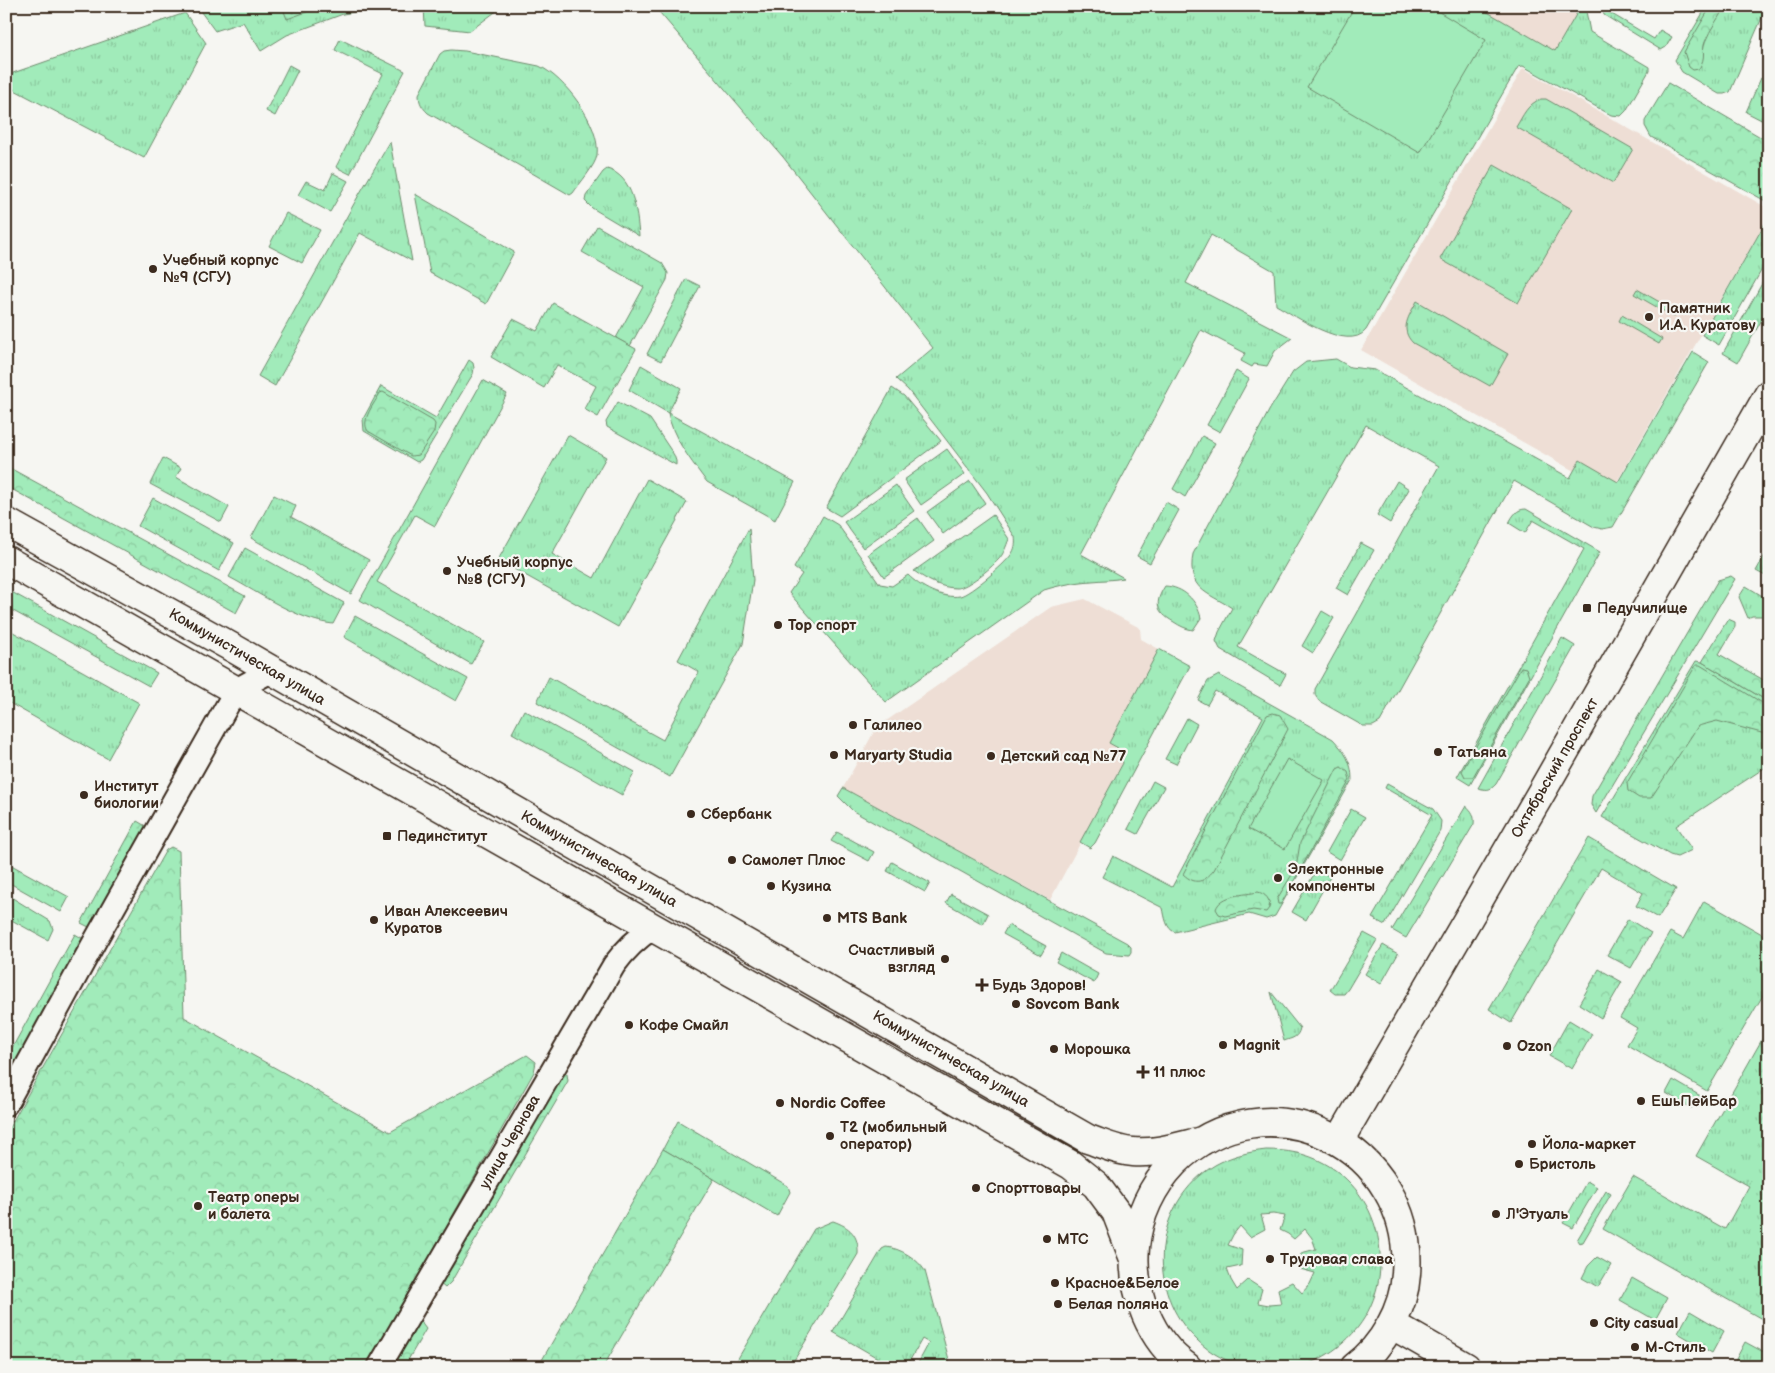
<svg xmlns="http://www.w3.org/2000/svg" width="1775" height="1373" viewBox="0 0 1775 1373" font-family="'Balsamiq Sans',sans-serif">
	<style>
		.built { fill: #eeded5 }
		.grass { fill: url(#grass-tufts); stroke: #6e8a6c; fill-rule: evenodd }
		.forest { fill: url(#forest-crowns); stroke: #6e8a6c }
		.park { fill: url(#park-dots); stroke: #6e8a6c }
		.garden { fill: #a1ebba; stroke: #6e8a6c }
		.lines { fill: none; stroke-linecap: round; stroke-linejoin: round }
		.minor-casing { stroke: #3b2a1e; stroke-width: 26 }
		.primary-casing { stroke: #3b2a1e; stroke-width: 31 }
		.minor { stroke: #f6f6f2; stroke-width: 22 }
		.primary { stroke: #f6f6f2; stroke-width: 28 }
		.poi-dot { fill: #3b2a1e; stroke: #f6f6f2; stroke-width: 2 }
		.labels { text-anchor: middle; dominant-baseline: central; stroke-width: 4.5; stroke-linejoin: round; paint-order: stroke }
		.poi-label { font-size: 15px; font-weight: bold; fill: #3b2a1e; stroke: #f6f6f2; text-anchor: start }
		.street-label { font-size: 15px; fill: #3b2a1e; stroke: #f6f6f2 }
	</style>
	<defs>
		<pattern id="grass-tufts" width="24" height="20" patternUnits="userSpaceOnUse" patternTransform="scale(1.25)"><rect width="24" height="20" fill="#a1ebba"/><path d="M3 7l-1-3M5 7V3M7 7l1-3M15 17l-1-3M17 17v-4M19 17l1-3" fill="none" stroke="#8cca9f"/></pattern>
		<pattern id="forest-crowns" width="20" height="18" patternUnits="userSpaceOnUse" patternTransform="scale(1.25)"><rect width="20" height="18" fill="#a1ebba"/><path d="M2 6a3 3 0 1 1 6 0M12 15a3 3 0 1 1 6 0" fill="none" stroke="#8cca9f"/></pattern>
		<pattern id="park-dots" width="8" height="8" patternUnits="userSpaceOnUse" patternTransform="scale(1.25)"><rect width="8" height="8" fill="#a1ebba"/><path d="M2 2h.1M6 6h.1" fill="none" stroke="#8cca9f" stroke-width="1.8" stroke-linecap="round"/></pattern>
	</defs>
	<rect width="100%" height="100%" fill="#f6f6f2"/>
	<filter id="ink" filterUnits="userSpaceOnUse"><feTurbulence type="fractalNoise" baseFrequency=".02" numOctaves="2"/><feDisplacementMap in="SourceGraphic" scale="10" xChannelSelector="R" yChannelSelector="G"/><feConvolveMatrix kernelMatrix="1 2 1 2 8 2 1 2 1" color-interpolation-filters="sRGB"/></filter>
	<g filter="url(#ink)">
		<path class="built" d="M1477 6H1581L1555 51Z
			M1523 68 1769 209V216L1611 492 1361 350Z
			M1085 599 1140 628 1141 639 1159 649 1109 743 1118 748 1123 763 1050 900 843 788 876 728 1051 607Z"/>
		<path class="grass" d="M203 6H388L343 14 287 35 261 51 243 22 215 31 198 8Z
			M424 6H503L470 31 425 26Z
			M654 6H1477L1555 51 1581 6H1585L1590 32 1649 67V71L1626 111 1621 116 1611 115 1523 66 1518 67 1366 330C1348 353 1294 315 1276 305L1274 271 1211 235 1186 283 1292 338 1275 351 1267 366 1254 364 1252 367 1241 361 1245 353 1201 330 1081 554 1124 578C1113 580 1103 580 1092 581 1076 582 1060 585 1044 590L886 702 789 593 802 574 794 568 823 516 838 525 880 584 892 586 908 575C920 587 942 599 960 596 970 594 1005 564 1011 555 1015 549 1016 544 1015 537L987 493 908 390 896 379 933 348 783 157Z
			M1601 6H1606L1605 10 1654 39 1660 30 1672 37 1666 47 1661 50 1604 15Z
			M1707 6H1767L1730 92 1724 94H1719L1682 72 1675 60Z
			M185 13 206 43 144 158 7 86 13 73Z
			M340 39 405 71 350 174 336 167 383 74 335 50Z
			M451 50 465 51 539 66C564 77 601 125 597 155 596 165 579 184 573 193L570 195 428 113C422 107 419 103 419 94L440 54 444 51Z
			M289 65 298 70 275 116 266 111Z
			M1761 78 1769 81 1767 96 1769 97V124L1746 112Z
			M1541 99H1546L1633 149 1613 183 1516 127C1523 116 1527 104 1541 99Z
			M390 142 412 261 360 233 275 386 258 376 360 193Z
			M1494 165 1572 209 1518 303 1440 259Z
			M607 169C634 176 637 213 639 236L592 208 585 201 586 196 603 172Z
			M333 173 348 181 330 212 298 195 306 181 325 190Z
			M286 213 320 230 302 263 269 246Z
			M1769 216V257L1719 345 1702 335Z
			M597 226 662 263 668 273 667 280 630 346 616 338 644 287 582 252Z
			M1769 271V307L1738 362 1723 353Z
			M686 279 700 286 661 361 647 354Z
			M1637 289 1677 312 1674 317 1634 294Z
			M1417 301 1508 354 1490 386 1413 343C1399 329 1409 316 1417 301Z
			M1622 315 1662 339 1659 344 1619 321Z
			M1693 352 1709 362 1613 527 1602 529 1594 527 1514 481 1380 722 1373 726H1363L1319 701 1315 695V689L1439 466 1366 425 1238 647 1286 674 1280 685 1220 649 1216 641 1219 632 1232 608C1207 592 1187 590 1193 554L1270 409 1293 372 1306 362 1336 359 1350 367 1375 370 1570 478 1580 460 1618 482Z
			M469 360 473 363 474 368 473 374 421 460 417 462 364 431 363 419 381 386 436 418Z
			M641 365 681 388 668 413 795 482 775 520 707 482 703 477C689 458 672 436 668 413L629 390Z
			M1236 371 1249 379 1220 432 1207 425Z
			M483 380 507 394 435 526 415 515 377 582 484 642 471 664 360 600Z
			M892 388 904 396 941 441 840 516 826 508Z
			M618 402 650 419 674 455 676 461V465L607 427 606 422Z
			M568 435 606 457 552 554 594 578 647 479 687 502 618 627 498 560Z
			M1202 436 1215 443 1185 497 1173 489Z
			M947 449 965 474 921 505 904 480Z
			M163 458 181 468 176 477 229 507 221 522 150 484Z
			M970 481 985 503 943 534 927 512Z
			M1397 481 1409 489 1390 523 1377 515Z
			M896 485 914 511 863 548 844 522Z
			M274 495 296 506 291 517 369 560 351 594 251 538Z
			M153 498 234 543 219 571 138 526Z
			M1166 502 1179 510 1150 563 1137 556Z
			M1526 509 1600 552 1470 785 1457 777 1584 549 1533 520 1525 533 1509 523C1513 515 1517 509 1526 509Z
			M993 515 1009 539C1006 546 1004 554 998 560 991 568 967 588 957 588 940 588 927 580 914 571Z
			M918 518 934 541 884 577 868 554Z
			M749 528 753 580 743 644 670 777 537 702 549 677 663 740 699 672 678 660Z
			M1361 543 1374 550 1348 595 1336 588Z
			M245 548 344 603 333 624C297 620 261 594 229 577Z
			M1769 548V578L1756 571Z
			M1731 576 1735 579 1596 813 1591 805 1592 796 1718 580Z
			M1165 586C1183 587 1197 600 1201 618L1193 630C1186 629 1180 626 1174 622 1156 612 1154 603 1165 586Z
			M1746 586 1769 600V616H1752L1748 618 1739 597Z
			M8 590 157 673 149 686 6 607V593Z
			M1322 611 1334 618 1313 653 1302 646Z
			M355 616 468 679 456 701 344 637Z
			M6 628 139 703 108 759 6 701Z
			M1562 638 1575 646 1496 784C1490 791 1486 790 1478 788Z
			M1159 649 1190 666 1095 843 1090 848 1080 842 1123 763 1118 748 1109 743Z
			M1696 661 1702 662 1769 702V765L1676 826 1692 850 1677 857 1670 855 1602 817Z
			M1219 675 1333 739C1345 752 1352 762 1352 780L1275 916 1266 919 1249 914 1175 932C1166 929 1165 917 1163 908L1102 877 1113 856 1172 887 1263 717 1215 691 1207 705 1198 700 1208 681Z
			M524 710 635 772 622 795 512 733Z
			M1187 718 1197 724 1176 764 1165 759Z
			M1153 781 1164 787 1138 834 1128 829Z
			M1387 784 1433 809 1441 821 1440 831 1385 925 1372 918 1432 815 1385 788Z
			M843 788 1127 943 1131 947V952L1129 955 1106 953 853 811 838 796Z
			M1466 806C1472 810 1475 816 1474 824L1406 938 1392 930Z
			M1351 809 1365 817 1340 860 1327 852Z
			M837 832 874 852 869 861 831 841Z
			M6 862 69 897 61 912 6 881Z
			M892 862 930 883 925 892 887 871Z
			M1317 869 1330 877 1306 920 1292 912Z
			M6 894 50 921 53 929 48 940 6 917Z
			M951 894 988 914 983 924 946 903Z
			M1704 901 1769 938V985L1707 1091 1627 1045 1637 1028 1620 1018 1670 932 1683 939Z
			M1008 925 1046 946 1041 955 1003 934Z
			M1364 933 1377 940 1348 989 1344 994H1335L1330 990Z
			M75 934 87 941 6 1088V1059Z
			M1383 945 1398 954 1381 984 1365 974Z
			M1061 953 1098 974 1094 983 1056 962Z
			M1271 992 1300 1028C1298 1038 1292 1038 1284 1041Z
			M1769 1027V1323L1603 1229 1633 1177 1725 1229 1749 1186 1696 1156Z
			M1673 1080 1704 1098 1699 1104 1691 1108 1666 1093Z
			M678 1121 788 1186 790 1192 777 1216 663 1149Z
			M1266 1150C1286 1150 1306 1153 1324 1163 1390 1199 1400 1294 1343 1343 1330 1354 1313 1364 1296 1367 1288 1368 1280 1367 1273 1367 1264 1367 1255 1368 1247 1366 1228 1363 1210 1353 1197 1340 1144 1291 1153 1202 1215 1165 1231 1156 1248 1152 1266 1150ZM1273 1214 1285 1216 1280 1230 1288 1234 1294 1239 1305 1229 1312 1238 1316 1249 1301 1253 1300 1269 1315 1273 1310 1284 1302 1293 1292 1282 1278 1289 1281 1304 1269 1305 1258 1303 1262 1289 1248 1280 1237 1290 1231 1280 1227 1269 1241 1266 1242 1250 1228 1245 1233 1235 1240 1226 1250 1237 1265 1229 1261 1215Z
			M1587 1181 1597 1187 1573 1228 1563 1223Z
			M1606 1191 1611 1194 1583 1242 1579 1243 1577 1240Z
			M833 1221C850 1227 859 1235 858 1254L790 1367H733L814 1229Z
			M886 1247C900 1248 918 1259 925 1271L951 1367H916L929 1343 922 1339 906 1367H893L833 1332 882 1249Z
			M1597 1257 1611 1265 1598 1287 1582 1278 1588 1266Z
			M1632 1278 1667 1298 1655 1320 1620 1300Z
			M1690 1311 1724 1331 1712 1353 1678 1333Z
			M1745 1342 1769 1355V1367H1737L1733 1365Z"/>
		<path class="forest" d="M1711 6H1725C1719 18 1710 29 1705 42 1701 52 1707 55 1699 69L1693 70 1689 67 1684 52Z
			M1668 83 1769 142V203L1651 137 1645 126V121Z
			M415 194 514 252 486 304 430 273Z
			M553 303 636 349 598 417 584 409 596 386 557 365 544 388 491 357 513 319 537 331Z
			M383 392 433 421 435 424 434 432 419 455 411 456 368 431C360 420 375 403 380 393Z
			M6 466 245 596 236 613 6 486Z
			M1728 619 1735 622V627L1719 654 1767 682 1769 681V702L1702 662Z
			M1696 665H1700L1769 707V735L1717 721 1698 726 1651 798H1639L1628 791 1627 783Z
			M1521 667 1526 668 1529 677 1473 777H1465L1462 771Z
			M1273 713 1280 715 1288 729 1214 870C1204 882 1196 886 1183 874L1267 715Z
			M1341 767 1348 772 1350 780 1281 904H1278L1277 899 1296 868 1300 843 1337 769Z
			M137 821 149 828 93 929 81 923Z
			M1589 838 1676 889 1658 918 1636 906 1643 893 1601 868 1511 1023 1489 1009Z
			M171 847 179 851 184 1017 390 1132 527 1055 536 1062 534 1072 367 1367 6 1366V1133L166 850Z
			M1258 892C1266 894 1271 900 1269 908L1266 912 1253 910 1225 916 1219 914 1216 909C1221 894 1245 895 1258 892Z
			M1628 919 1651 933 1631 968 1607 955Z
			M1599 969 1622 982 1601 1018 1579 1004Z
			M1569 1020 1592 1034 1572 1069 1549 1056Z
			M562 1072 567 1074 568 1081 451 1282 445 1288 439 1283Z
			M663 1149 714 1179 603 1367H538Z
			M420 1321 426 1329 404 1367H388L416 1322Z"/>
		<path class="park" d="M282 6H323L287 19Z"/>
		<path class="garden" d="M1355 6H1429L1486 40 1420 153 1307 87Z
			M1287 759 1324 780 1285 849 1248 829Z"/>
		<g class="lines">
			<defs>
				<path id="minor" d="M6 1104 96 939 236 690 271 671
					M379 1367 614 965C625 950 637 938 653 928"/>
				<path id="primary" d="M6 522 233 648 608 864 1088 1139C1103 1144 1117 1151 1133 1152 1156 1154 1180 1146 1202 1141
					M6 560 1071 1165 1096 1185 1116 1212 1134 1259
					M1339 1141 1541 793 1769 394
					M1391 1324 1466 1367
					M1187 1367C1150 1341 1131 1291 1135 1247 1138 1216 1152 1186 1174 1163 1266 1071 1416 1146 1406 1274 1404 1309 1383 1346 1355 1367"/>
			</defs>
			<use href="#minor" class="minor-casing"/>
			<use href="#primary" class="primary-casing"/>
			<use href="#minor" class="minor"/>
			<use href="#primary" class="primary"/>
		</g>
	</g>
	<g class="poi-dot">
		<circle cx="153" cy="269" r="5"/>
		<circle cx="1649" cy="317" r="5"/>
		<circle cx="447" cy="571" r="5"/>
		<rect x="1582" y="603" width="10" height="10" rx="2.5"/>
		<circle cx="778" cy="625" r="5"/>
		<circle cx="853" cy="725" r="5"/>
		<circle cx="1438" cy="752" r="5"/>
		<circle cx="834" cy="755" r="5"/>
		<circle cx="991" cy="756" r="5"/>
		<circle cx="84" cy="795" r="5"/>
		<circle cx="691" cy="814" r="5"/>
		<rect x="382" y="831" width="10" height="10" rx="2.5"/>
		<circle cx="732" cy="860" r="5"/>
		<circle cx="1278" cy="878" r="5"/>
		<circle cx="771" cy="886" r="5"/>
		<circle cx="827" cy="918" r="5"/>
		<circle cx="374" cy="920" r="5"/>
		<circle cx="945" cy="959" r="5"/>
		<path d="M979.5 977.5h5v5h5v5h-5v5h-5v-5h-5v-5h5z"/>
		<circle cx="1016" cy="1004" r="5"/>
		<circle cx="629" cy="1025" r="5"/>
		<circle cx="1223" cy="1045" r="5"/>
		<circle cx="1507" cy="1046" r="5"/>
		<circle cx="1054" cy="1049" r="5"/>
		<path d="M1140.5 1064.5h5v5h5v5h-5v5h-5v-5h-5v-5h5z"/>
		<circle cx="1641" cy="1101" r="5"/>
		<circle cx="780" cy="1103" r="5"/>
		<circle cx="830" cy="1136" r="5"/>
		<circle cx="1532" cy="1144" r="5"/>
		<circle cx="1519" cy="1164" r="5"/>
		<circle cx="976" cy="1188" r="5"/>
		<circle cx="198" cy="1206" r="5"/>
		<circle cx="1496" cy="1214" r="5"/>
		<circle cx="1047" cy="1239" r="5"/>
		<circle cx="1270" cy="1259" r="5"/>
		<circle cx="1055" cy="1283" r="5"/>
		<circle cx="1058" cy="1304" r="5"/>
		<circle cx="1594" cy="1323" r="5"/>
		<circle cx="1635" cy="1347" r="5"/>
	</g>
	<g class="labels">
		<g class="poi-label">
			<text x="163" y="260">Учебный корпус<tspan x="163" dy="17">№9 (СГУ)</tspan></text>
			<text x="1659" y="308">Памятник<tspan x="1659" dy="17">И.А. Куратову</tspan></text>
			<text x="457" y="562">Учебный корпус<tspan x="457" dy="17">№8 (СГУ)</tspan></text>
			<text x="1597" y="608">Педучилище</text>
			<text x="788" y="625">Top спорт</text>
			<text x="863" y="725">Галилео</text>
			<text x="1448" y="752">Татьяна</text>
			<text x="844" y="755">Maryarty Studia</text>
			<text x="1001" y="756">Детский сад №77</text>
			<text x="94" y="786">Институт<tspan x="94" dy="17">биологии</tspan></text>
			<text x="701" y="814">Сбербанк</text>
			<text x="397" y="836">Пединститут</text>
			<text x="742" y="860">Самолет Плюс</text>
			<text x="1288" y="869">Электронные<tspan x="1288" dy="17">компоненты</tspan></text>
			<text x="781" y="886">Кузина</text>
			<text x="384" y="911">Иван Алексеевич<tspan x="384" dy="17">Куратов</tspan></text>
			<text x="837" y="918">MTS Bank</text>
			<text x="935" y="950" text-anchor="end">Счастливый<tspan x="935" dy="17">взгляд</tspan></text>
			<text x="992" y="985">Будь Здоров!</text>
			<text x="1026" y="1004">Sovcom Bank</text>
			<text x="639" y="1025">Кофе Смайл</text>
			<text x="1233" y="1045">Magnit</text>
			<text x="1517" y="1046">Ozon</text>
			<text x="1064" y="1049">Морошка</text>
			<text x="1153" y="1072">11 плюс</text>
			<text x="1651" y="1101">ЕшьПейБар</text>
			<text x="790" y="1103">Nordic Coffee</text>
			<text x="840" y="1127">Т2 (мобильный<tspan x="840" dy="17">оператор)</tspan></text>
			<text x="1542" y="1144">Йола-маркет</text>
			<text x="1529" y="1164">Бристоль</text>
			<text x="986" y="1188">Спорттовары</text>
			<text x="208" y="1197">Театр оперы<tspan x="208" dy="17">и балета</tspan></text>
			<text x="1506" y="1214">Л'Этуаль</text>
			<text x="1057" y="1239">МТС</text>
			<text x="1280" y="1259">Трудовая слава</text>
			<text x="1065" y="1283">Красное&amp;Белое</text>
			<text x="1068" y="1304">Белая поляна</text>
			<text x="1604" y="1323">City сasual</text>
			<text x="1645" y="1347">М-Стиль</text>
		</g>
		<g class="street-label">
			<text transform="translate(247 657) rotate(30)">Коммунистическая улица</text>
			<text transform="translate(1555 768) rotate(-60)">Октябрьский проспект</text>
			<text transform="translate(599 859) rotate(30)">Коммунистическая улица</text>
			<text transform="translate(951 1059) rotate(30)">Коммунистическая улица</text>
			<text transform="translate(510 1142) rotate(-60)">улица Чернова</text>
		</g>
	</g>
	<rect width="1775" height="1373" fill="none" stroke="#f6f6f2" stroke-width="25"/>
	<rect x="12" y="12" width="1750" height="1348" fill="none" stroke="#3b2a1e" stroke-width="2" filter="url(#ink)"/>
</svg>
